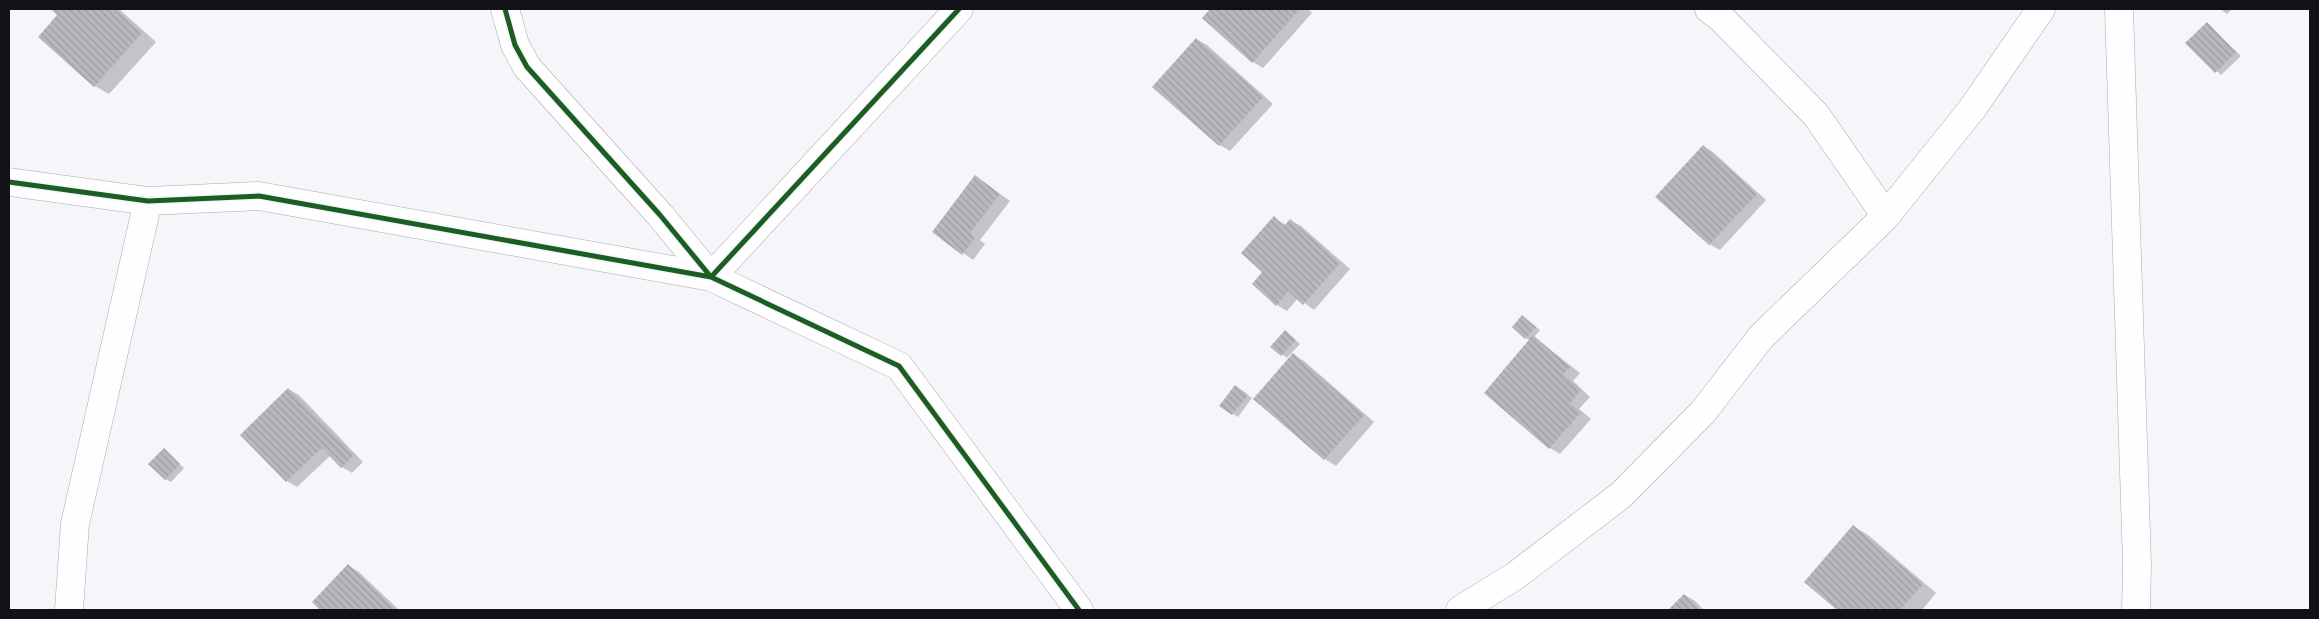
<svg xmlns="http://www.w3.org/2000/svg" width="2319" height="619" viewBox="0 0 2319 619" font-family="'Archivo Narrow',sans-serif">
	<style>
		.shadow { fill: #0003 }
		.building { fill: url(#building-back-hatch) }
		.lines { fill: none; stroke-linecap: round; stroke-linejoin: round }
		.minor-casing { stroke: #aaaab0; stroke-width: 29 }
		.minor { stroke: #fefefe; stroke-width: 28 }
		.cycleway-casing { stroke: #f3f4fc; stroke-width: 8 }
		.cycleway { stroke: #1b5e20; stroke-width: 5 }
	</style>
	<defs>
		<pattern id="building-back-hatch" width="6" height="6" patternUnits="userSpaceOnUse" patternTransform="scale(1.25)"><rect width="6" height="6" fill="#b8b8be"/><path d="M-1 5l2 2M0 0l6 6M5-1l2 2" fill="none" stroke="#9d9da3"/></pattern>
	</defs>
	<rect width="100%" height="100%" fill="#f5f5fa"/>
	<path class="shadow" d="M53 9H119L156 42 109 94 95 86 39 37 59 14Z
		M1212 9H1308L1312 13 1263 68 1253 62 1204 18Z
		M2220 9H2232L2227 14Z
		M2207 24 2241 56 2221 75 2187 43Z
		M1196 39 1207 45 1273 104 1230 151 1220 145Z
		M1704 146 1714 153 1766 200 1720 250 1709 244Z
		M975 176 1010 201 980 240 985 244 973 260 934 232Z
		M1274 218 1286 225 1290 220 1301 226 1350 269 1314 310 1298 298 1287 311 1277 305 1264 272Z
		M1527 320 1540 330 1534 337 1580 373 1573 381 1590 397 1579 409 1591 419 1560 454 1550 448 1530 341 1526 338Z
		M1290 335 1300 344 1287 358 1271 347Z
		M1294 355 1304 361 1374 422 1336 466 1325 459 1255 399Z
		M288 389 299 395 363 462 352 473 342 467 331 455 297 487 287 481 242 435Z
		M1241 390 1252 398 1238 417 1221 406Z
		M164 450 184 468 171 482 165 479Z
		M1853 526 1868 535 1936 593 1922 610H1839L1806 582Z
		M348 566 359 572 399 610H322L313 602Z
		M1685 595 1695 601 1704 610H1670Z"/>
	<path class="building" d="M51 9H115L142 33 94 87 38 37 57 15Z
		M1210 9H1300L1252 63 1202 18Z
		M2207 22 2236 52 2215 73 2185 43Z
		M1196 38 1263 97 1219 146 1152 87Z
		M1703 145 1757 194 1709 245 1655 197Z
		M975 175 1000 194 970 233 975 238 962 255 932 232Z
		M1274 216 1284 226 1290 219 1340 263 1303 305 1288 291 1276 306 1252 284 1262 272 1241 253Z
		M1522 315 1536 327 1525 339 1512 327Z
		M1285 330 1296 340 1281 356 1270 347Z
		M1533 335 1570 367 1563 374 1581 390 1570 403 1581 412 1549 449 1484 393Z
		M1293 353 1364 415 1324 460 1253 399Z
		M1235 385 1248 395 1232 415 1219 406Z
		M288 388 354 455 341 468 322 448 286 482 240 435Z
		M164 448 180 464 165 480 148 464Z
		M1853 525 1923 584 1900 610H1837L1804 582Z
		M348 564 396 610H320L312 602Z
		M1684 594 1701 610H1668Z"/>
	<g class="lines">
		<defs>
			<path id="minor" d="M505 9 515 45 527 67 660 215 711 277 899 366 1079 610
				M1709 9 1722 19 1816 115 1886 216
				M2119 9 2137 564 2136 610
				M9 182 148 201 259 196 711 277 959 9
				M69 610 75 524 148 201
				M1460 610 1515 576 1621 495 1703 412 1761 337 1886 216 1972 109 2041 9"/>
		</defs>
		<use href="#minor" class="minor-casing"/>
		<use href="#minor" class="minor"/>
		<defs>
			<path id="cycleway" d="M505 9 515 45 527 67 660 215 711 277 899 366 1079 610
				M9 182 148 201 259 196 711 277 959 9"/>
		</defs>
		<use href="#cycleway" class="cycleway-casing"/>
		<use href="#cycleway" class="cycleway"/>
	</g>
	<rect width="2319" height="619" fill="none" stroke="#111117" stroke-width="20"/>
</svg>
